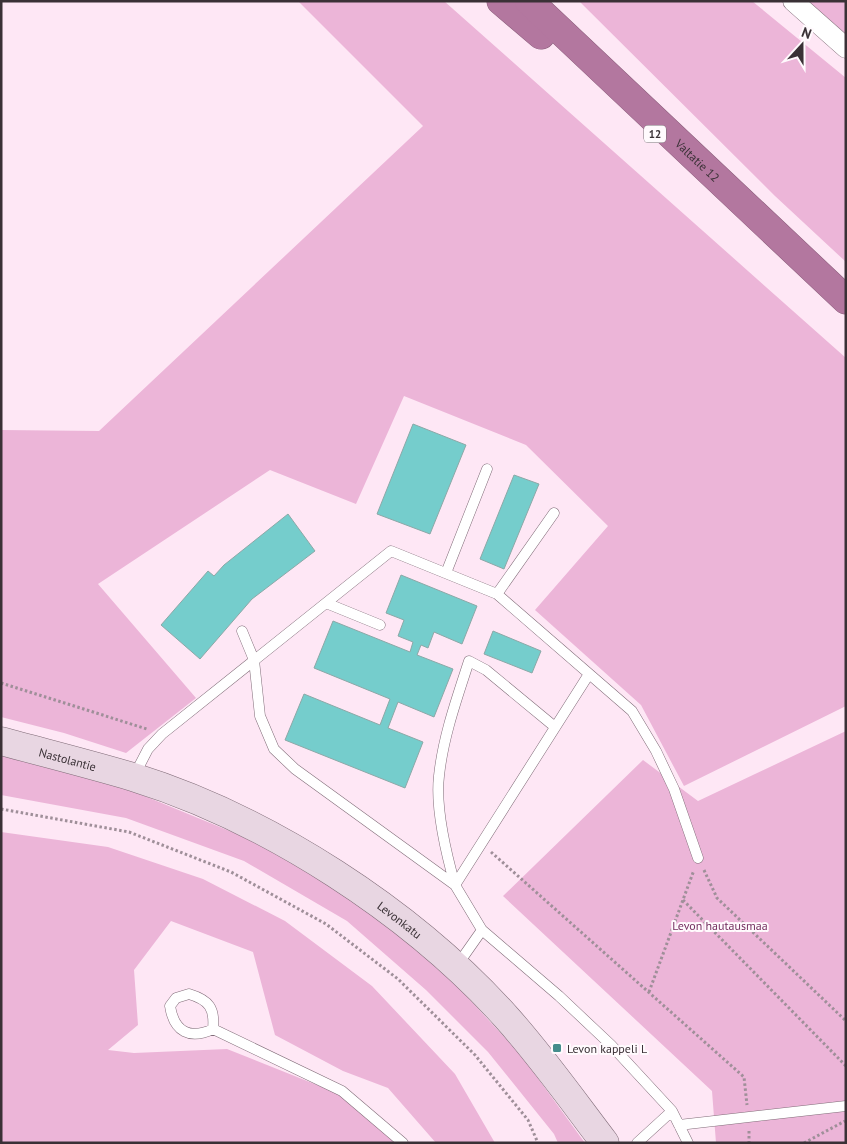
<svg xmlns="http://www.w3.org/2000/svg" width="847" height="1144" viewBox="0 0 847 1144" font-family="'PT Sans',sans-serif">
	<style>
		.green { fill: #ecb5d8 }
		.building { fill: #75cdcc; stroke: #8ca8a7 }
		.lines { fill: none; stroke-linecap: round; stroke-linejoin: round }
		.lane-casing { stroke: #806c78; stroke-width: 11 }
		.street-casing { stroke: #806c78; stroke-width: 21 }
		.secondary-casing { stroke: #806c78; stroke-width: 29 }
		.highway-casing { stroke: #895e7a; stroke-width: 29 }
		.path { stroke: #9f8f99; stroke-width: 3; stroke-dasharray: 2.5 2.5; stroke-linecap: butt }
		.lane { stroke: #fff; stroke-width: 10 }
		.street { stroke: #fff; stroke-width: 20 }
		.secondary { stroke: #e8d6e2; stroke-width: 28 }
		.highway { stroke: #b3779f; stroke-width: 28 }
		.poi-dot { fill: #458d8c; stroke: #fffafd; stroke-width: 2 }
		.labels { text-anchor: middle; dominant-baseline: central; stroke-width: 4; stroke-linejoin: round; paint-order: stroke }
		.shield { fill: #fffafd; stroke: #756d72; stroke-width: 1 }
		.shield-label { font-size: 11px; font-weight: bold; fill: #3a3136 }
		.street-label { font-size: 12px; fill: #3a3136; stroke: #fffafd }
		.park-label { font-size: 12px; fill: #742f60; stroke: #fffafd }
		.poi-label { font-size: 12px; fill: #3a3136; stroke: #fffafd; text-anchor: start }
	</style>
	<rect width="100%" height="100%" fill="#fee7f5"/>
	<path class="green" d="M298 1H444L846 358V706L684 786 641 705 535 610 608 526 526 445 404 396 356 504 270 470 98 584 196 698 126 753 64 733 1 717V430L99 431 423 126Z
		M579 1H752L846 78V262L775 196Z
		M808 1H846V34Z
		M846 731V1143H716L712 1091 503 896 643 760 698 801Z
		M1 753 130 790 249 839 349 896 444 972 521 1055 585 1143H558L554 1134 488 1052 426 990 347 921 244 861 126 818 1 795Z
		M1 832 108 847 203 879 285 921 372 986 455 1074 495 1143H436L388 1088 343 1071 275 1035 253 952 171 921 134 970 138 1025 108 1050 134 1053 227 1049 342 1095 399 1143H1Z"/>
	<path class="building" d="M413 424 466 445 430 534 377 514Z
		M514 475 539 484 504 569 480 559Z
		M288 514 315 551 252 599 200 659 161 625 208 571 214 576 224 565Z
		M401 575 477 606 462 644 434 632 428 648 421 645 417 655 453 669 434 717 398 702 388 728 423 742 405 788 285 740 304 694 380 725 390 699 314 668 333 621 410 652 413 642 398 636 404 620 386 613Z
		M493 631 541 651 532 673 484 654Z"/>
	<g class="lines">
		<defs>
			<path id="lane" d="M446 573 487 469
				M497 594 554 513
				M326 603 380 625
				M242 631 254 660 260 716 274 749 295 769 455 885 482 930 559 996 611 1045 672 1111 637 1143
				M134 776 148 749 162 734 391 551 497 594 632 711 656 751 674 789 698 858
				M455 885C446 853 435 809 439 776 443 737 457 698 469 661L486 670 555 727
				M455 885 589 674
				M456 967 482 930
				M189 994C209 1000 215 1008 213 1029 190 1040 174 1032 170 1006L176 998Z
				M213 1029 342 1091 403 1143
				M672 1111 688 1143
				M679 1125 846 1106"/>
			<path id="street" d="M793 1 846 48"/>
			<g id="secondary">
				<path id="s1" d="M1 741C45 753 89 764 133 777 268 819 412 912 507 1018 542 1057 573 1101 605 1143"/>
			</g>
			<g id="highway">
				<path d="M501 1 541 35"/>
				<path id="s2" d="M529 1 846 300"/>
			</g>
		</defs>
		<use href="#lane" class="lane-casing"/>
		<use href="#street" class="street-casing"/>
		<use href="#secondary" class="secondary-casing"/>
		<use href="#highway" class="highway-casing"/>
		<path class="path" d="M1 683 147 729
			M1 809 129 832 231 872 326 924 398 979 475 1055 528 1120 538 1143
			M491 852 744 1077 747 1105
			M704 870 717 898 846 1021
			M683 900 846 1066
			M649 992 694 870
			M749 1131V1143
			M804 1143 845 1121"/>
		<use href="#lane" class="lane"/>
		<use href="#street" class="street"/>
		<use href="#secondary" class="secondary"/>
		<use href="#highway" class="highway"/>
	</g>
	<rect class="poi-dot" x="552" y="1043" width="10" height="10" rx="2.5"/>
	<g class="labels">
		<rect class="shield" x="644" y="125.5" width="22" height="17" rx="4"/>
		<g class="shield-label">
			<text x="655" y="134">12</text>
		</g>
		<g class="street-label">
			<text stroke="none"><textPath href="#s2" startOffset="232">Valtatie 12</textPath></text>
			<text stroke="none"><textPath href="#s1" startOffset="69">Nastolantie</textPath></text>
			<text stroke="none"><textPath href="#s1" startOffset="441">Levonkatu</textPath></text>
		</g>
		<g class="park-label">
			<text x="720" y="925">Levon hautausmaa</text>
		</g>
		<g class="poi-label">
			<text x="567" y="1048">Levon kappeli L</text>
		</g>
	</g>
	<rect width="847" height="1144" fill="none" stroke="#3a3136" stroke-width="5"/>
	<g transform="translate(802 45) rotate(21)" stroke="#fffafd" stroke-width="4" paint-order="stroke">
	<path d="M0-4L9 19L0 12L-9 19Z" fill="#3a3136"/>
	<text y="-8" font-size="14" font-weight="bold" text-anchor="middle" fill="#3a3136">N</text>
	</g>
</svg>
